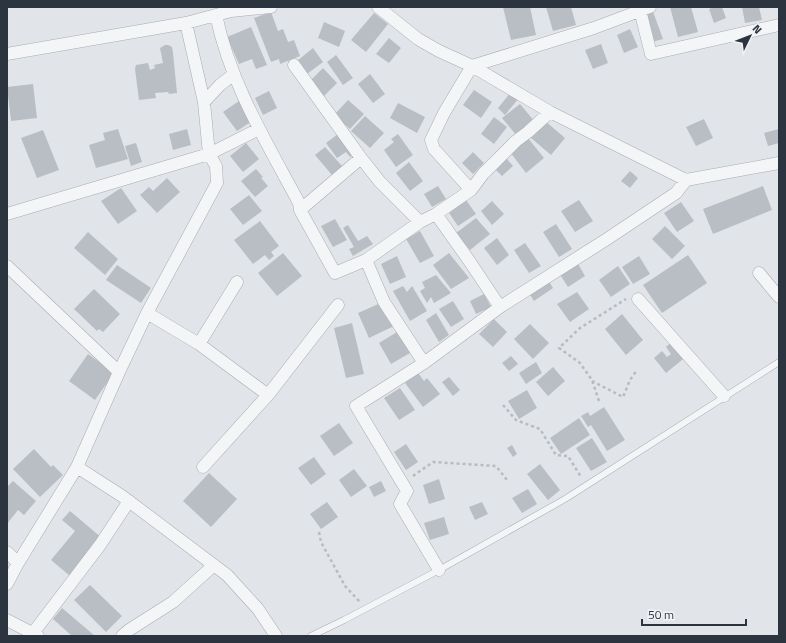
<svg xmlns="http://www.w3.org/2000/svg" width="786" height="643" viewBox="0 0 786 643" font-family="'Titillium Web',sans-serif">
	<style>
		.building { fill: #b9bec5 }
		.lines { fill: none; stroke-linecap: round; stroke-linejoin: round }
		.lane-casing { stroke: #a7acb3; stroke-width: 7 }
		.street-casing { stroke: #a7acb3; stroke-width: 13 }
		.path { stroke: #b8bbc0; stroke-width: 2.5; stroke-dasharray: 3 3; stroke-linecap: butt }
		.lane { stroke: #f4f5f7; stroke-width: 6 }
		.street { stroke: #f4f5f7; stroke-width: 12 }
	</style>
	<rect width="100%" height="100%" fill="#e1e5e9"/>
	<path class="building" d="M503 7H530L536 35 511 40Z
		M546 7H571L576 25 553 31Z
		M670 7H691L698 32 678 37Z
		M714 7H722L726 18 714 23 709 9Z
		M742 7H759L762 20 745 23Z
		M652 9 663 39 652 42 641 13Z
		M271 12 278 31 283 29 288 42 294 40 300 56 280 64 279 59 271 62 254 18Z
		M374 13 388 24 366 52 351 40Z
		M324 22 345 31 339 47 318 38Z
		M251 27 267 65 256 69 252 59 239 64 227 37Z
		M630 29 638 47 624 53 617 35Z
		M389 38 401 48 389 63 376 54Z
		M601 44 608 63 593 69 585 50Z
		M165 45H168L172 47 173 53 177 93 169 94 168 92 155 93 156 98 139 100 135 69 136 65 148 63 150 70 155 68 154 65 163 63 160 48Z
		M313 48 323 62 307 74 297 61Z
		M336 55 353 78 343 85 327 62Z
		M323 68 337 83 323 97 309 82Z
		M370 74 385 94 373 103 358 84Z
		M33 84 37 118 11 121 7 87Z
		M474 90 492 102 481 118 463 105Z
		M269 91 277 108 263 115 255 98Z
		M511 92 519 98 505 115 498 108Z
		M348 100 364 114 350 129 334 115Z
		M239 101 252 121 237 131 223 112Z
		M398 103 425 117 417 133 390 118Z
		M520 104 535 122 518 137 502 118Z
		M365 116 384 133 370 148 351 131Z
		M494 117 507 127 494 144 481 134Z
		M704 119 713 138 696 146 686 127Z
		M545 121 565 138 551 155 531 138Z
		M118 129 128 159 96 168 89 145 105 140 103 133Z
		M187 129 191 145 173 150 169 134Z
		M779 129V143L768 146 764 133Z
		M43 130 59 170 37 178 21 138Z
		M338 134 354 154 350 157 346 152 337 158 326 143Z
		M398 134 413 155 396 167 384 150 394 142 391 139Z
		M528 138 544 158 526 173 510 152Z
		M136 143 142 162 131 166 125 146Z
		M246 143 259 159 243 172 230 156Z
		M325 147 342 166 332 175 315 155Z
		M473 152 484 163 473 174 462 163Z
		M506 158 513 166 502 176 495 169Z
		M409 162 423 181 410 191 396 173Z
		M256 169 263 177 261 178 268 186 255 197 241 181Z
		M630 171 638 178 630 188 621 181Z
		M167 178 180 192 157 213 140 195 149 187 153 191Z
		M438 186 446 199 432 207 424 194Z
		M763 186 772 210 713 234 703 209Z
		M121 188 137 211 118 224 101 201Z
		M249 195 262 211 243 225 230 209Z
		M466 200 476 214 458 226 449 213Z
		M579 200 593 221 575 232 561 211Z
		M492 201 504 214 492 225 481 211Z
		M681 202 694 221 677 232 664 213Z
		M476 218 490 234 470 250 456 233Z
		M335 219 347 240 333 247 321 226Z
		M260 221 279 246 271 252 274 256 269 260 265 255 253 264 234 240Z
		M556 224 572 249 559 257 543 232Z
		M348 225 358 241 367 236 373 244 353 256 349 249 354 247 343 228Z
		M665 226 685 246 672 259 652 239Z
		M420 231 434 256 420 263 406 239Z
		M88 232 118 259 105 275 74 248Z
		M497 238 509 255 497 265 484 248Z
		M525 243 541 266 529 273 514 250Z
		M283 253 302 276 277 296 258 273Z
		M449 253 469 278 451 289 433 265Z
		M688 255 707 283 662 313 643 285Z
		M397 256 406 277 390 284 381 264Z
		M639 256 650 274 633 284 622 267Z
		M577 262 585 276 568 287 559 273Z
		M117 265 151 288 141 303 106 280Z
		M618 266 630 284 611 297 599 280Z
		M436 275 451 293 434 303 431 297 427 303 420 291 425 288 422 282Z
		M548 280 553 288 534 301 529 293Z
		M403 286 407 292 412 286 427 311 410 321 393 291Z
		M94 289 120 314 103 332 99 329 97 331 74 309Z
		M577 292 589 309 570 322 557 304Z
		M484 294 491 307 476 314 470 301Z
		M453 301 464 319 451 327 439 309Z
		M383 302 394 326 369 338 358 313Z
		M436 313 449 335 439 342 426 320Z
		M622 314 643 340 626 355 605 329Z
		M494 319 507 332 493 347 479 334Z
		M352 323 364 374 346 378 334 328Z
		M530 324 549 343 533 359 514 339Z
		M397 332 410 353 391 364 379 343Z
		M675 339 688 355 666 373 654 358 662 351 667 357 671 354 666 347Z
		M88 354 114 373 95 400 69 381Z
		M511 356 518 364 509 371 502 363Z
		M536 362 542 373 526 384 519 373Z
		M553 367 565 381 548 396 536 382Z
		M418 373 424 381 427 378 440 394 423 407 405 383Z
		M449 377 460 390 453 396 442 382Z
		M400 388 415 410 399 420 384 398Z
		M527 390 537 408 519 419 508 401Z
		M604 407 625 440 607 451 591 425 588 427 581 416 588 412 590 416Z
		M579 418 590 435 561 454 550 438Z
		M339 423 353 443 334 456 320 436Z
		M592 438 607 462 591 471 576 448Z
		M406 444 418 462 406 470 394 452Z
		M512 445 517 454 513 457 507 448Z
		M34 449 51 467 53 465 63 475 40 497 13 469Z
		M314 457 326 474 311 485 298 468Z
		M540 464 560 490 548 500 527 474Z
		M354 469 367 486 351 497 339 480Z
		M209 473 237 499 211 527 183 501Z
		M439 479 445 499 429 504 423 485Z
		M13 481 36 501 24 515 18 510 7 524V487Z
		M381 481 386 491 374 497 369 487Z
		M528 489 537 504 522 513 512 498Z
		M327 502 338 517 321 529 310 514Z
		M482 502 488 514 475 520 469 507Z
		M70 511 102 538 70 576 51 560 75 531 62 520Z
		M444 517 449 534 430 540 424 523Z
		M90 585 122 616 106 632 74 600Z
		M62 608 95 636H72L53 619Z"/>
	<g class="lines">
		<defs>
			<path id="lane" d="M311 636 344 620 439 570 565 499 779 362"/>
			<path id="street" d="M378 7 418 39 439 51 472 66 550 112 686 180 779 163
				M640 10 651 54 779 25
				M216 15C230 83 267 143 299 203L300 210 335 273 366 260 420 222 436 214 471 190 483 174 516 141 528 132 550 112
				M7 54 186 23 231 11 271 7
				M294 65 361 158 380 182 420 222
				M204 102 220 85 234 74
				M471 190 434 149 431 140 444 113 472 66 594 28 650 7
				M300 210 361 158
				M7 214 209 154 204 102 186 23
				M436 214 470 262 500 307
				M366 260 384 302 424 363
				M7 266 119 372 77 467 18 563 7 584
				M759 273 779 297
				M638 299 724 396
				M147 313 199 344 268 395
				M199 344 237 282
				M119 372 147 313 217 183 216 166 209 154 259 129
				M77 467 122 496 227 575 258 609 276 636
				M203 467 268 395 338 305
				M7 552 18 563
				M439 570 400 504 407 491 356 406 424 363 500 307 607 239 676 193 686 180
				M7 620 38 636
				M33 633 100 545 129 501
				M122 636 129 630 173 602 214 565"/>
		</defs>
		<use href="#lane" class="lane-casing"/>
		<use href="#street" class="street-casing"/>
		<path class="path" d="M592 381 623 397 630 380 637 370
			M599 401 592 380 580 363 559 348 580 328 626 299
			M503 405 516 420 540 429 556 455 568 456 581 477
			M413 476 433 462 496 466 507 480
			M319 532 321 542 345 586 360 602"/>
		<use href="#lane" class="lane"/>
		<use href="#street" class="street"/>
	</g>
	<rect width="786" height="643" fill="none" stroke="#2b343f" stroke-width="16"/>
	<g transform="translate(750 36) rotate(47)" stroke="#f1f3f6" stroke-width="3" paint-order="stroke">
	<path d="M0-3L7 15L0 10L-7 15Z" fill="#2b343f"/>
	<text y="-6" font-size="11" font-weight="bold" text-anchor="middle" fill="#2b343f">N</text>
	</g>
	<path d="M642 619v6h104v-6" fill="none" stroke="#2b343f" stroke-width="2"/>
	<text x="648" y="619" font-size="12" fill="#2b343f" stroke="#f1f3f6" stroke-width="3" paint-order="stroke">50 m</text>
</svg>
